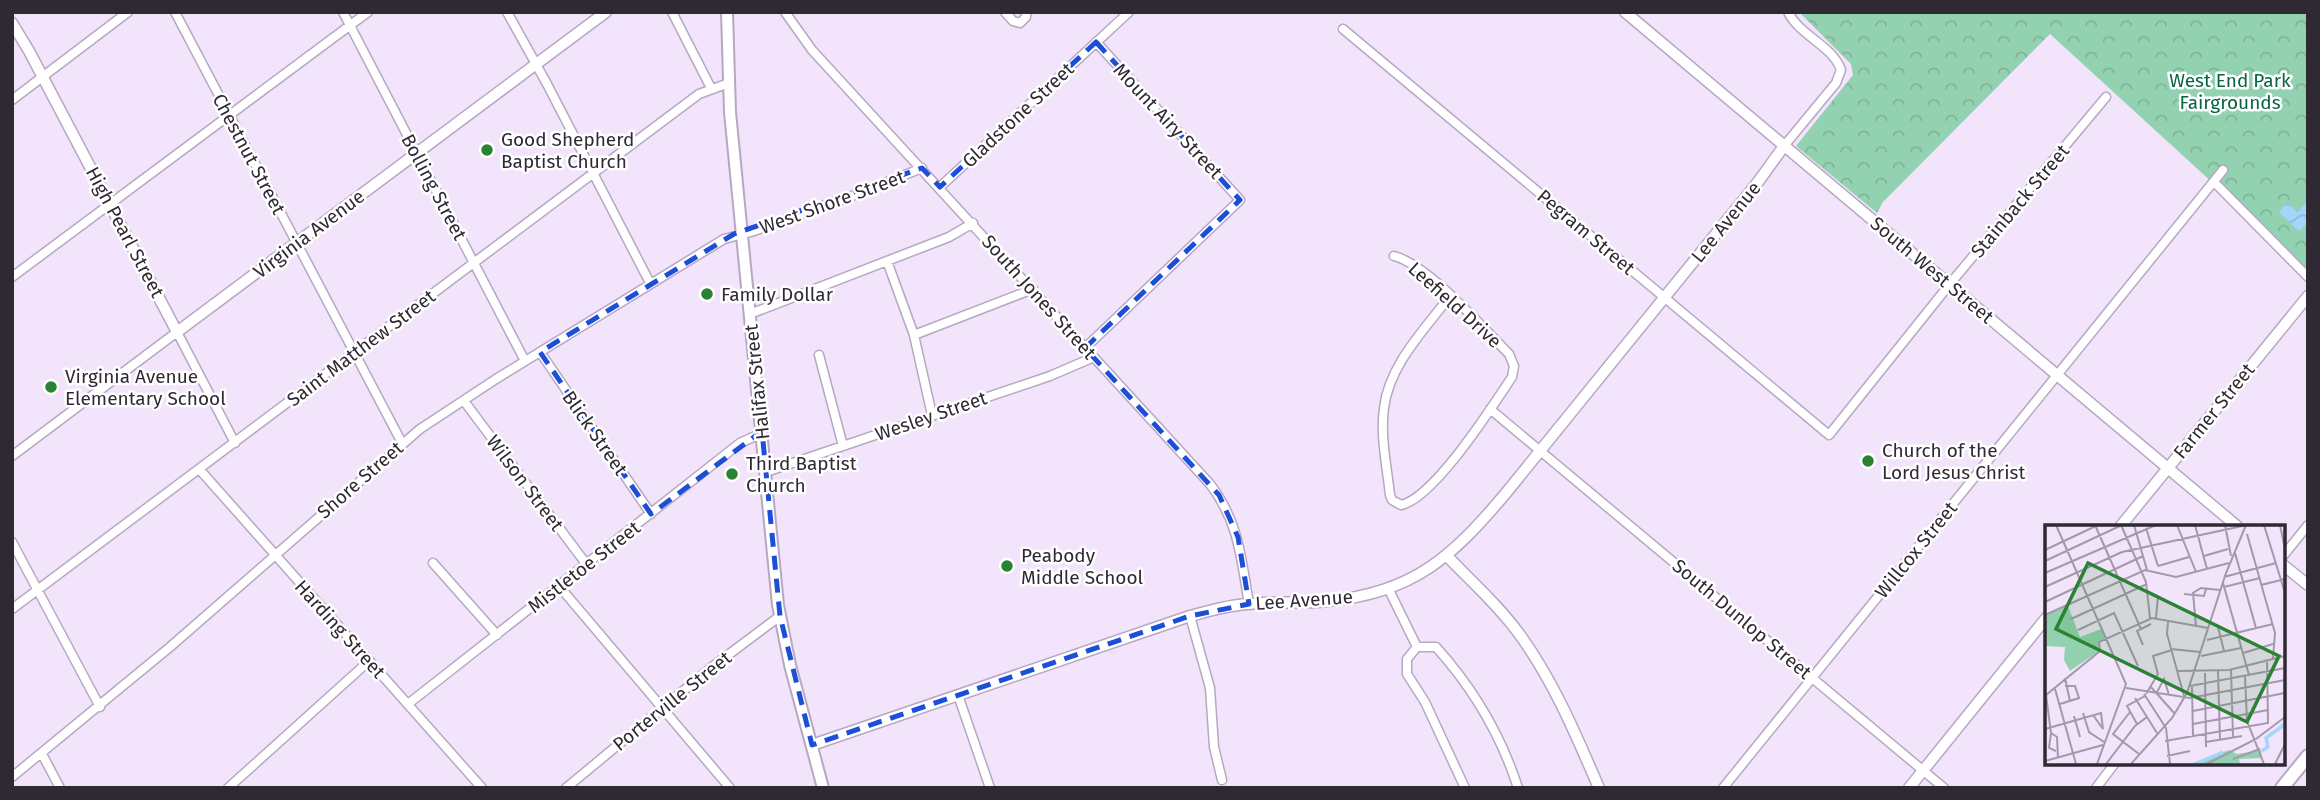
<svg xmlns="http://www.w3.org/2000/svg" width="2320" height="800" viewBox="0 0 2320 800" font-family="'Fira Sans',sans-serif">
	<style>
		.park { fill: url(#park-crowns) }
		.water { fill: url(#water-waves) }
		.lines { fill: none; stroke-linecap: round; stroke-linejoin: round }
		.minor-casing { stroke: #b7a7c3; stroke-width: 11 }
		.tertiary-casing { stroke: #b7a7c3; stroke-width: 13 }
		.secondary-casing { stroke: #b7a7c3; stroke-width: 14 }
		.primary-casing { stroke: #b7a7c3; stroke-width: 16 }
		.minor { stroke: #fff; stroke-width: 8 }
		.tertiary { stroke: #fff; stroke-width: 10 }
		.secondary { stroke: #fff; stroke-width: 10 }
		.primary { stroke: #fff; stroke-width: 12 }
		.marked { fill: none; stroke: #1d4ed8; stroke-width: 5; stroke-dasharray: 14 9; stroke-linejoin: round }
		.poi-dot { fill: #298332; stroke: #fff; stroke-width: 2.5 }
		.labels { text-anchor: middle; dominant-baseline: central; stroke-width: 5; stroke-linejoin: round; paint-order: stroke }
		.park-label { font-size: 19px; fill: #076340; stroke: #fff }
		.street-label { font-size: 19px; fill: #2f2934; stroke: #fff }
		.poi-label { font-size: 19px; fill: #2f2934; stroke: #fff; text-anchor: start }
		.inset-river { fill: none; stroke: #a4d5fa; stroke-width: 3.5 }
		.inset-road { fill: none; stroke: #a499ab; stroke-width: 2 }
		.view { fill: #298332; fill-opacity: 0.15; stroke: #298332; stroke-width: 3.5 }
		.inset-edge { fill: none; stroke: #2f2934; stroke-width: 3.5 }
	</style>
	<defs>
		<pattern id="park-crowns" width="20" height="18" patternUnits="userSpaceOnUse" patternTransform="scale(1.75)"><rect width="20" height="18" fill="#93d2b0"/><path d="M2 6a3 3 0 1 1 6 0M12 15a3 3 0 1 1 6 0" fill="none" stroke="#7fb498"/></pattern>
		<pattern id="water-waves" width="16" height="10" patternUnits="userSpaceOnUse" patternTransform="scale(1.75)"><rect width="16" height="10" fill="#a4d5fa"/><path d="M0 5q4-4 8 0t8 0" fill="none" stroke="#8eb7d7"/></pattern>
	</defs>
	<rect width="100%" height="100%" fill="#f2e4fb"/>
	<path class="park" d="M1799 12H2308V270L2050 34 1883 202 1877 213 1796 146 1853 75 1851 64Z"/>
	<path class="water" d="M2308 201V222L2299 231 2279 212 2287 203 2297 212Z"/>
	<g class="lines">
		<defs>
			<path id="minor" d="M175 12 402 443
				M343 12 525 361
				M507 12 547 84 650 283
				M672 12 711 88
				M785 12 812 50 1210 484C1239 522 1241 558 1249 604
				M1005 12 1013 21 1020 23 1026 17V12
				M1343 29 1829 435 1949 285 2106 97
				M12 100 128 12
				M1784 146 1836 83 1841 70C1833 46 1800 36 1788 12
				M2214 182 2308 277
				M940 187 1129 12
				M1394 256C1428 265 1482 327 1509 354L1514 366 1512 377C1492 407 1434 498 1401 505L1392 500 1390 495C1387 467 1380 436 1384 408 1389 365 1425 329 1450 296
				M887 261 914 335 932 415
				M12 277 368 12
				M750 314 949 237 973 223
				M914 335 1033 289
				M1085 348 1240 200 1096 42
				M540 352 651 514
				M819 355 843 446
				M464 401 587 565
				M1490 409 1944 788
				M12 456 177 332 235 443
				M200 470 482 788
				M766 472 1050 376 1094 357
				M12 542 100 707
				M2283 556 2308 525
				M433 563 497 635
				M559 586 730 788
				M1388 588 1417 647 1407 659V674L1425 702 1465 788
				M12 609 699 94 729 83
				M1190 616 1210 688 1214 747 1222 780
				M1417 647H1436C1473 688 1501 735 1518 788
				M958 695 990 788
				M408 704 740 443 762 433
				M42 754 60 788
				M12 777 170 647 420 429 496 379 724 239 751 232 847 198 922 168
				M228 788 369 661
				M566 788 712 667 780 616
				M1723 788 2223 170
				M2096 788 2115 763"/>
			<path id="tertiary" d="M1625 12 2238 527
				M12 23 29 51 177 332 606 12
				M2120 527 2308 296
				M1447 556C1472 582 1499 606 1520 635 1554 682 1576 735 1599 788
				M2283 565 2308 585
				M812 745 1190 616C1209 611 1228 605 1248 604 1274 601 1301 604 1328 601 1414 593 1453 556 1506 493L1758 182 1784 146
				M1909 788 2047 617"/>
			<path id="secondary" d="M727 12 730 112 778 605 790 665 823 788"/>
			<path id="primary" d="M2282 788 2308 756"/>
		</defs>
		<use href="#minor" class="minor-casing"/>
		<use href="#tertiary" class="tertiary-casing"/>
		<use href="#secondary" class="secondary-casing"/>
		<use href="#primary" class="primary-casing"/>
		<use href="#minor" class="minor"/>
		<use href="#tertiary" class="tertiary"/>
		<use href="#secondary" class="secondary"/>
		<use href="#primary" class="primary"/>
	</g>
	<path class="marked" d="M1096 42 1240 200 1085 348 1219 495 1238 537 1249 604 1190 616 812 745 780 616 762 431 651 514 540 352 734 234 922 168 940 187Z"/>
	<g class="poi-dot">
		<circle cx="487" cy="150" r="7"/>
		<circle cx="707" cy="294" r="7"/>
		<circle cx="51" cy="387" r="7"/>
		<circle cx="1868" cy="461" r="7"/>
		<circle cx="732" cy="474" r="7"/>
		<circle cx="1007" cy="566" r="7"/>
	</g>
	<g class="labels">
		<g class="park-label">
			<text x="2230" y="80">West End Park<tspan x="2230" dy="22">Fairgrounds</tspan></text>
		</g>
		<g class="street-label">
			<text transform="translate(1018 115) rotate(-43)">Gladstone Street</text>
			<text transform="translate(1168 121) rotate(47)">Mount Airy Street</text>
			<text transform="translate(249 154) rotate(62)">Chestnut Street</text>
			<text transform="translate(434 187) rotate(62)">Bolling Street</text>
			<text transform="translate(2020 201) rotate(-50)">Stainback Street</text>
			<text transform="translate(832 202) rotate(-20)">West Shore Street</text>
			<text transform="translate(1726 222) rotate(-51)">Lee Avenue</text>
			<text transform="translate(125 232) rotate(62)">High Pearl Street</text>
			<text transform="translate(1586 232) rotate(40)">Pegram Street</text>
			<text transform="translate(309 234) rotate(-37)">Virginia Avenue</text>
			<text transform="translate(1932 270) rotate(40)">South West Street</text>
			<text transform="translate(1039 297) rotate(48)">South Jones Street</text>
			<text transform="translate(1455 305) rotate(42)">Leefield Drive</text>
			<text transform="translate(361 348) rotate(-37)">Saint Matthew Street</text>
			<text transform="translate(757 382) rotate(-96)">Halifax Street</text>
			<text transform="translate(2214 411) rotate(-51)">Farmer Street</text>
			<text transform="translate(931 416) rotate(-19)">Wesley Street</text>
			<text transform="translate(595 433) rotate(55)">Blick Street</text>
			<text transform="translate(360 480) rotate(-41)">Shore Street</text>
			<text transform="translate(525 483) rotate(53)">Wilson Street</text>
			<text transform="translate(1916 550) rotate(-51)">Willcox Street</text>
			<text transform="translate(584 567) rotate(-38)">Mistletoe Street</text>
			<text transform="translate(1304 600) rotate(-4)">Lee Avenue</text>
			<text transform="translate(1742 619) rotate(40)">South Dunlop Street</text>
			<text transform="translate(340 629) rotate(48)">Harding Street</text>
			<text transform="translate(672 701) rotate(-39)">Porterville Street</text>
		</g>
		<g class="poi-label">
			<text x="501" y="139">Good Shepherd<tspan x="501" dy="22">Baptist Church</tspan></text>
			<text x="721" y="294">Family Dollar</text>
			<text x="65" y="376">Virginia Avenue<tspan x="65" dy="22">Elementary School</tspan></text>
			<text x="1882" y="450">Church of the<tspan x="1882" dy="22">Lord Jesus Christ</tspan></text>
			<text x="746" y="463">Third Baptist<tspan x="746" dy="22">Church</tspan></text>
			<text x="1021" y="555">Peabody<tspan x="1021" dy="22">Middle School</tspan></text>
		</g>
	</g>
	<g transform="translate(2045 525)">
		<rect width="240" height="240" fill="#f2e4fb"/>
		<path d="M23 81 35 112 56 104 60 113 53 117 54 126 25 146 19 135 20 122 0 121V90ZM184 225 192 229 216 225 217 233 194 234 195 239H145Z" fill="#93d2b0"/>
		<path class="inset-river" d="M217 226 223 222 221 213 240 199M150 239 178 227"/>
		<path class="inset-road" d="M11 0 81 159 52 239M50 0 96 104M76 0 87 25M89 0 102 45M132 0 151 47M150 0 162 44M180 0 186 31M219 0 240 68M235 0 240 24M101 3 113 41M202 9 230 108 228 133M0 25 53 0M87 25 101 57 105 93M190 28 211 103M159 31 183 24M0 36 77 0M113 41 144 32M0 48 111 0M179 52 231 38M178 58 204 150M216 60 240 54M0 62 77 27 202 0M179 62 215 53M102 66 113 71 111 93M139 69 159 71 161 64M0 77 98 31M0 90 100 45 131 52 184 38M26 94 102 59M123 97 122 109 139 171M151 101 148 68 156 63 175 65M173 102 179 126M33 105 69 88 93 141M162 115 228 99M98 120 92 106 106 99M126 124 155 127M198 128 228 119M156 131 196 123M186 144 188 212M133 146 184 145 240 131M173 146 175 215M160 148 161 222M113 149 108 131 127 125M200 151 202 196 219 239M20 153 25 176M105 161 130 189M145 161 240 143M147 162 148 212M81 163 145 173 240 155M10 164 31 239M99 169 121 203 125 239M101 169 113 149M111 169 119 154 124 170M90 173 112 208M15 179 34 173 30 161H20M148 186 240 168M85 187 68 209 94 229M38 188 44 207 59 217M29 191 35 212M92 199 82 181 100 171M148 199 223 185M0 204 56 188 58 204 48 190M6 208 1 170 55 126 54 117 107 93 163 103M6 208 12 212 13 233M6 208 4 223 11 226M120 216 223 198 222 135M161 217 197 211M122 231 145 226M188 234 215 224M0 236 58 220M61 239 90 201 102 192M86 239 127 193 142 168 181 48 201 0M162 239 211 214 240 192M230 239 240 219"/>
		<path class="view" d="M43 38 234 131 202 197 11 104Z"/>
		<rect width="240" height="240" class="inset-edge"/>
	</g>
	<rect width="2320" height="800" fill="none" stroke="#2f2934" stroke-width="28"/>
</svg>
